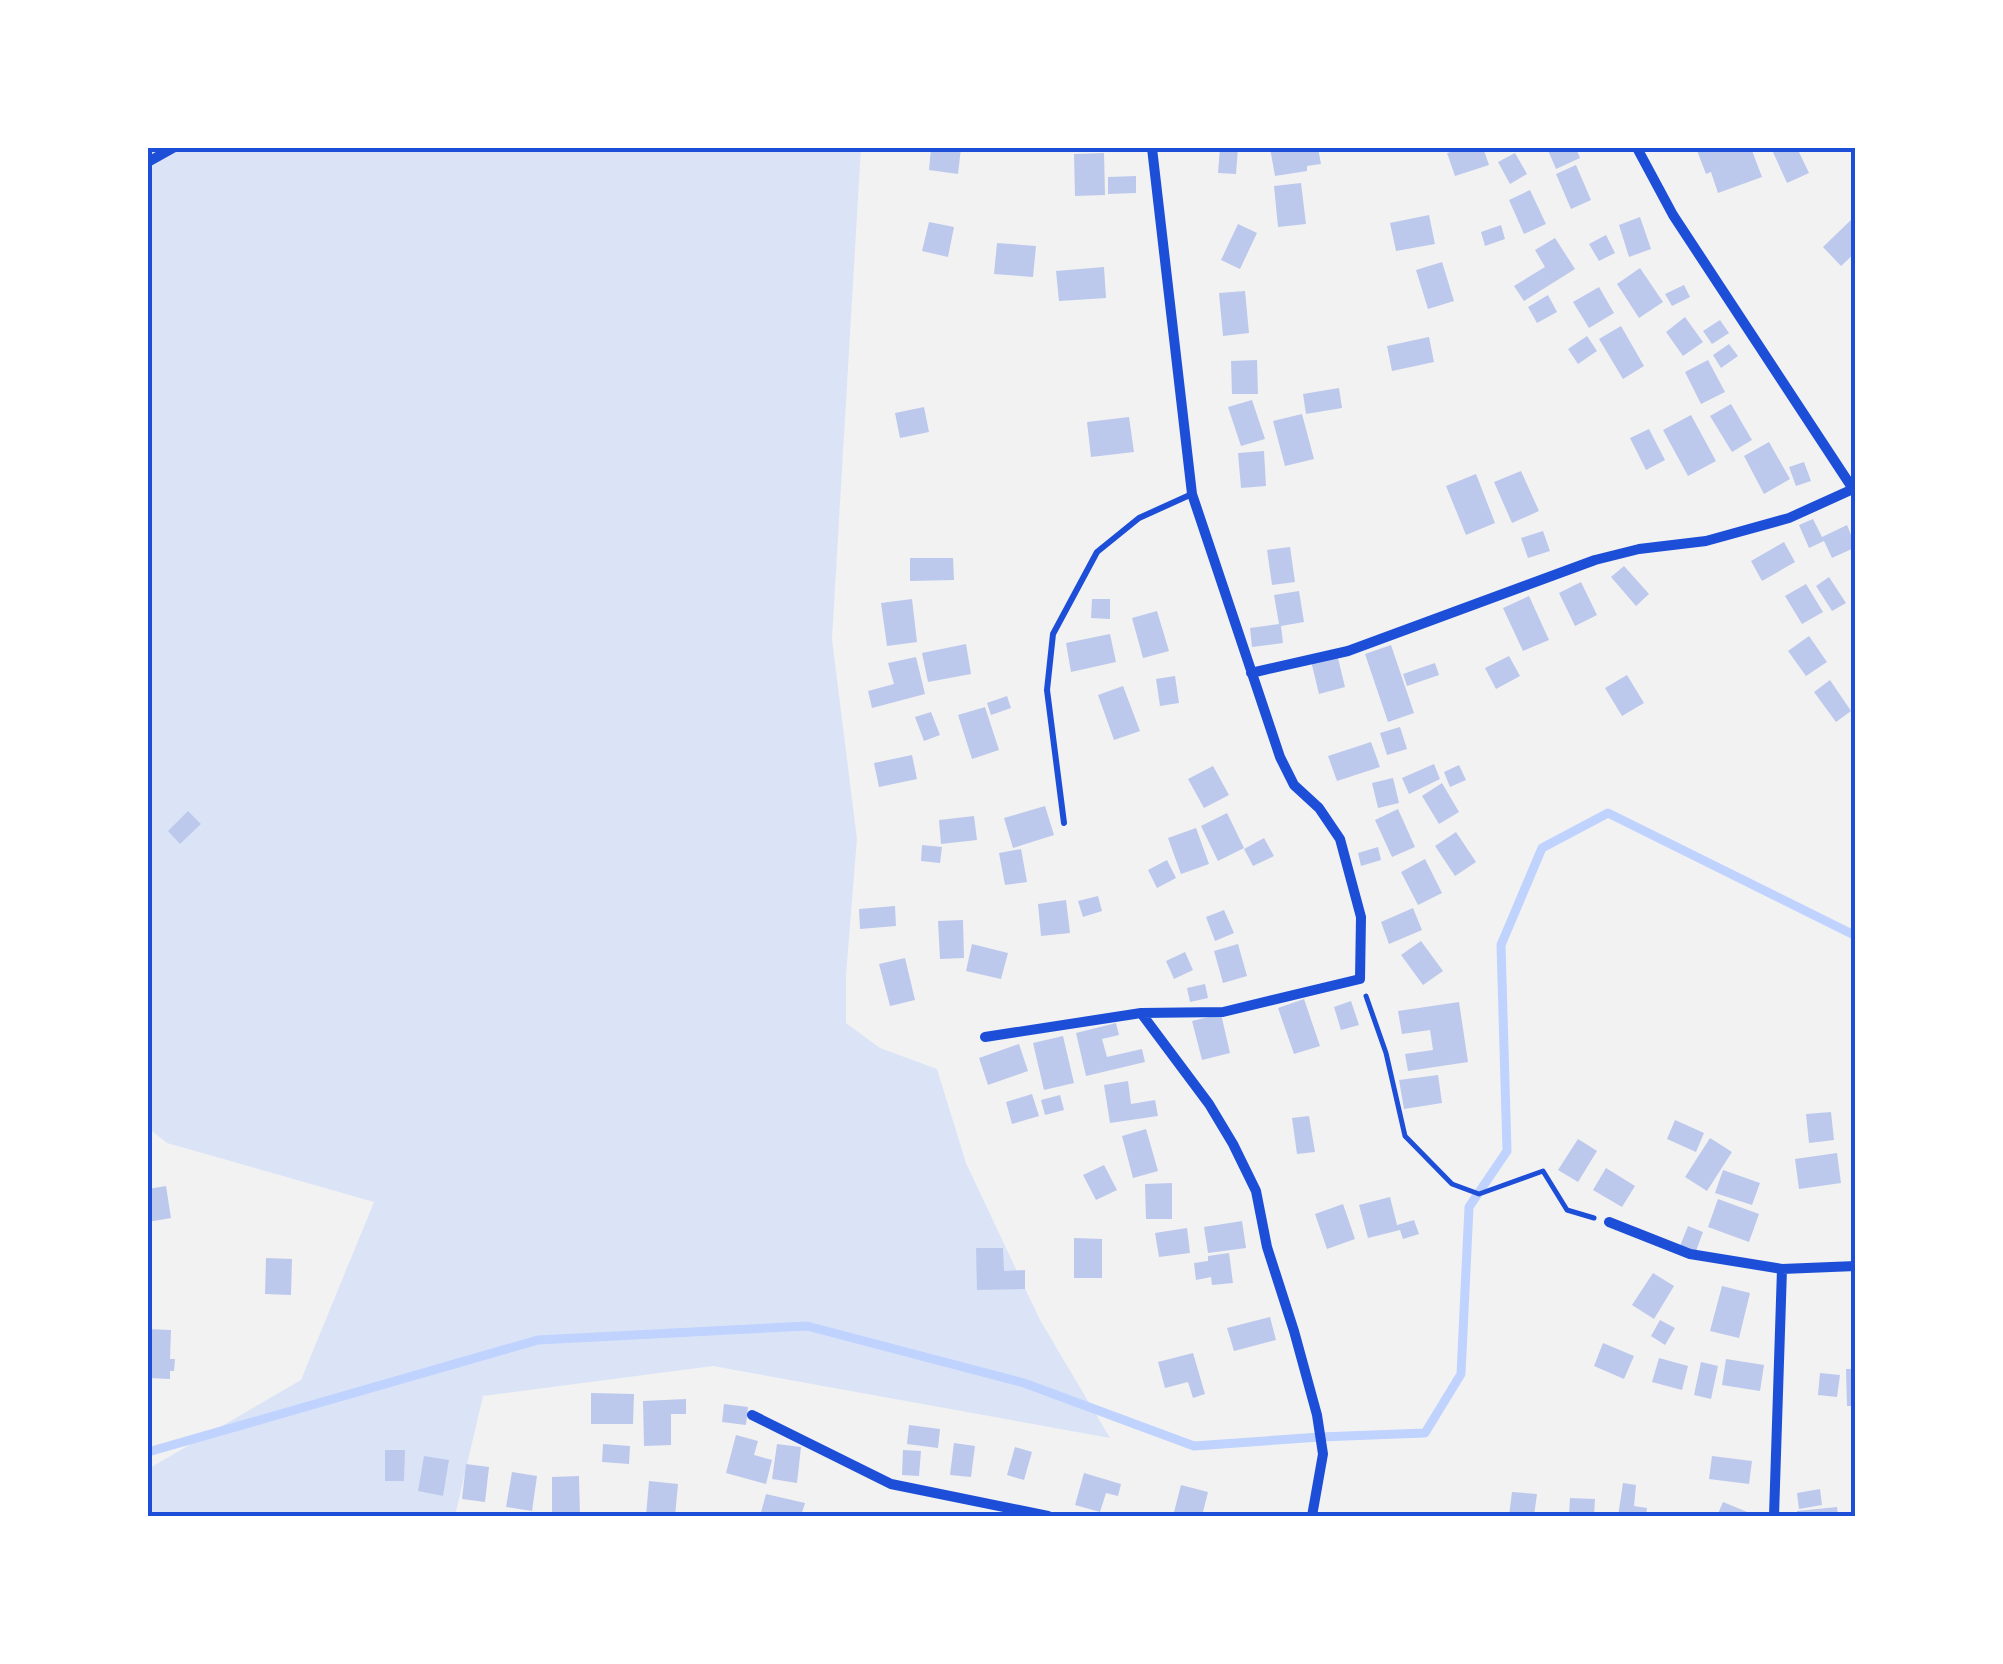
<svg xmlns="http://www.w3.org/2000/svg" width="2003" height="1664" viewBox="0 0 2003 1664" font-family="'Public Sans',sans-serif">
	<style>
		.green { fill: #dbe4f7 }
		.lines { fill: none; stroke-linecap: round; stroke-linejoin: round }
		.stream { stroke: #bfd3fe; stroke-width: 9 }
		.building { fill: #bdc9ec }
		.path { stroke: #1d4ed8; stroke-width: 5 }
		.service { stroke: #1d4ed8; stroke-width: 6 }
		.minor { stroke: #1d4ed8; stroke-width: 10 }
		.neatline { fill: none; stroke: #1d4ed8; stroke-width: 4 }
	</style>
	<rect width="100%" height="100%" fill="#f2f2f2"/>
	<path class="green" d="M148 148H861L832 639 857 839 846 975V1023L880 1048 937 1069 966 1163 1040 1320 1110 1438 713 1366 483 1396 455 1516H148V1469L301 1380 374 1202 167 1143 148 1128Z"/>
	<g class="lines">
		<path class="stream" d="M148 1452 538 1340 807 1326 1024 1383 1194 1446 1320 1437 1425 1433 1461 1374 1469 1207 1507 1151 1501 945 1542 848 1608 813 1856 936"/>
	</g>
	<path class="building" d="M931 148H961L958 174 929 170Z
		M1220 148H1238L1236 174 1218 173Z
		M1270 148H1303L1304 150 1318 148 1321 164 1307 166V171L1275 176Z
		M1464 148H1483L1489 165 1455 176 1447 153Z
		M1547 148H1576L1580 158 1556 169Z
		M1696 148H1751L1762 177 1718 193 1711 172 1706 174Z
		M1778 148H1797L1809 173 1787 183 1772 150Z
		M1104 153 1105 195 1075 196 1074 154Z
		M1515 153 1527 174 1510 184 1498 162Z
		M1576 165 1591 200 1571 209 1556 174Z
		M1136 176V193L1108 194V177Z
		M1301 183 1306 224 1278 227 1274 186Z
		M1530 190 1546 224 1524 234 1509 200Z
		M1429 215 1435 244 1396 251 1390 223Z
		M1856 215V252L1841 266 1823 247Z
		M1640 217 1651 249 1629 257 1619 225Z
		M929 222 954 227 948 257 922 251Z
		M1238 224 1257 233 1240 269 1221 260Z
		M1501 225 1505 239 1485 246 1481 232Z
		M1606 235 1615 253 1599 261 1589 244Z
		M1555 238 1575 269 1524 301 1514 286 1545 267 1535 250Z
		M997 243 1036 246 1033 277 994 274Z
		M1442 262 1454 301 1428 309 1416 270Z
		M1104 267 1106 298 1059 301 1056 271Z
		M1640 268 1663 302 1639 318 1617 284Z
		M1684 285 1690 297 1672 306 1665 294Z
		M1599 287 1614 313 1589 328 1573 302Z
		M1245 291 1249 333 1223 336 1219 293Z
		M1548 295 1557 312 1537 323 1528 307Z
		M1685 317 1703 342 1683 356 1666 332Z
		M1720 320 1729 333 1712 344 1703 331Z
		M1621 326 1644 366 1623 379 1599 339Z
		M1587 336 1597 351 1578 364 1568 349Z
		M1429 337 1434 362 1392 371 1387 346Z
		M1729 344 1738 356 1721 368 1713 355Z
		M1257 360 1258 394H1232L1231 361Z
		M1708 360 1725 392 1701 404 1685 372Z
		M1339 388 1342 408 1306 414 1303 394Z
		M1252 400 1265 439 1241 446 1228 407Z
		M1731 404 1752 440 1732 452 1710 416Z
		M924 407 929 432 900 438 895 413Z
		M1302 414 1314 459 1285 466 1273 421Z
		M1691 415 1716 461 1688 476 1663 430Z
		M1129 417 1134 452 1091 457 1087 422Z
		M1649 429 1665 460 1646 470 1630 438Z
		M1769 442 1790 479 1764 494 1744 456Z
		M1264 451 1266 486 1241 488 1238 453Z
		M1804 462 1811 481 1796 486 1789 467Z
		M1521 471 1539 511 1512 523 1494 482Z
		M1476 474 1495 523 1466 535 1446 486Z
		M1813 519 1822 537 1847 525 1856 547 1832 558 1824 541 1809 548 1799 525Z
		M1543 531 1550 551 1528 558 1521 538Z
		M1784 542 1795 562 1762 581 1751 561Z
		M1290 547 1295 582 1272 585 1267 550Z
		M910 558H953L954 580 910 581Z
		M1624 566 1649 594 1636 606 1611 577Z
		M1829 577 1846 603 1832 611 1816 586Z
		M1581 582 1597 615 1575 626 1559 593Z
		M1806 584 1823 612 1802 624 1785 596Z
		M1299 591 1304 622 1281 626 1283 643 1252 647 1250 628 1279 624 1274 595Z
		M1529 596 1549 640 1523 651 1503 608Z
		M912 599 917 642 887 646 881 603Z
		M1092 599H1110V619L1091 618Z
		M1157 611 1169 651 1143 658 1132 618Z
		M1110 634 1116 662 1071 672 1066 643Z
		M1809 636 1827 662 1806 676 1788 651Z
		M966 644 971 674 928 682 922 653Z
		M1391 645 1414 713 1388 722 1365 654Z
		M1337 654 1345 687 1319 694 1311 661Z
		M1509 656 1520 676 1496 689 1485 668Z
		M916 657 925 694 872 708 868 691 894 684 888 663Z
		M1435 663 1439 675 1407 686 1403 674Z
		M1627 675 1644 703 1622 716 1605 688Z
		M1175 676 1179 703 1160 706 1156 679Z
		M1830 680 1851 711 1836 722 1814 692Z
		M1123 686 1140 731 1114 740 1098 695Z
		M1007 696 1011 708 991 715 987 703Z
		M985 707 999 750 972 759 958 715Z
		M931 712 940 735 924 741 915 717Z
		M1400 727 1407 749 1387 755 1380 733Z
		M1371 742 1380 767 1337 781 1328 756Z
		M912 755 917 779 879 787 874 763Z
		M1434 764 1440 779 1409 794 1402 778Z
		M1459 765 1466 780 1450 787 1444 772Z
		M1213 766 1229 795 1204 808 1188 779Z
		M1393 778 1399 803 1378 808 1372 783Z
		M1442 783 1459 812 1439 824 1422 796Z
		M1045 806 1054 835 1013 848 1004 818Z
		M1398 809 1415 847 1392 857 1375 820Z
		M188 811 201 824 180 844 168 831Z
		M1227 813 1244 848 1218 861 1201 826Z
		M974 816 977 840 941 844 939 820Z
		M1196 828 1209 864 1181 874 1168 838Z
		M1456 832 1476 862 1455 876 1435 846Z
		M1264 838 1274 856 1253 866 1244 849Z
		M922 845 942 847 940 863 921 861Z
		M1378 847 1381 860 1361 866 1358 853Z
		M1021 849 1027 882 1005 885 999 853Z
		M1425 859 1442 893 1418 905 1401 872Z
		M1167 860 1176 878 1157 888 1148 870Z
		M1098 896 1102 911 1083 917 1078 901Z
		M1066 900 1070 933 1041 936 1038 904Z
		M895 906 896 926 860 929 859 909Z
		M1413 908 1422 930 1389 944 1381 922Z
		M1224 910 1234 933 1215 941 1206 917Z
		M963 920 964 958 940 959 938 921Z
		M1421 941 1443 971 1423 985 1401 955Z
		M972 944 1008 953 1001 979 966 971Z
		M1238 944 1247 976 1223 983 1214 951Z
		M1185 952 1193 970 1174 979 1166 961Z
		M905 958 915 1000 890 1006 879 964Z
		M1205 984 1208 998 1190 1002 1187 988Z
		M1304 999 1320 1046 1294 1054 1278 1008Z
		M1351 1001 1359 1025 1341 1030 1334 1007Z
		M1459 1002 1468 1062 1408 1071 1405 1054 1433 1050 1430 1030 1402 1034 1398 1011Z
		M1221 1014 1230 1053 1202 1060 1192 1021Z
		M1116 1023 1119 1035 1102 1039 1107 1057 1142 1049 1145 1062 1086 1076 1076 1033Z
		M1063 1036 1074 1083 1044 1090 1033 1043Z
		M1019 1044 1028 1071 988 1085 979 1058Z
		M1438 1075 1442 1103 1404 1109 1399 1080Z
		M1128 1081 1131 1104 1155 1100 1158 1116 1110 1123 1104 1085Z
		M1032 1094 1039 1116 1012 1124 1006 1102Z
		M1060 1095 1064 1110 1045 1115 1041 1100Z
		M1831 1112 1834 1140 1809 1143 1806 1114Z
		M1309 1116 1315 1152 1297 1154 1292 1118Z
		M1675 1120 1704 1133 1696 1152 1667 1139Z
		M1146 1129 1158 1171 1133 1178 1122 1136Z
		M1710 1138 1732 1152 1707 1191 1685 1177Z
		M1578 1139 1597 1151 1578 1182 1558 1170Z
		M1837 1153 1841 1183 1799 1189 1795 1159Z
		M1104 1165 1117 1190 1096 1200 1083 1175Z
		M1606 1168 1635 1186 1622 1207 1593 1190Z
		M1723 1170 1760 1183 1752 1205 1715 1193Z
		M1172 1183V1219H1146L1145 1184Z
		M166 1186 171 1218 148 1222V1189Z
		M1390 1197 1397 1225 1414 1220 1419 1234 1403 1239 1400 1230 1368 1238 1359 1205Z
		M1718 1199 1759 1214 1749 1242 1708 1227Z
		M1343 1204 1355 1239 1327 1249 1315 1214Z
		M1242 1221 1246 1248 1208 1253 1204 1227Z
		M1688 1226 1703 1232 1696 1251 1680 1246Z
		M1187 1228 1190 1253 1159 1257 1155 1233Z
		M1074 1238 1102 1239V1278H1074Z
		M976 1248H1003L1004 1271 1025 1270V1289L977 1290Z
		M1229 1253 1233 1283 1212 1285 1211 1277 1196 1280 1194 1263 1208 1261V1256Z
		M266 1258 292 1259 291 1295 265 1294Z
		M1653 1273 1674 1286 1654 1319 1632 1305Z
		M1722 1286 1750 1293 1739 1338 1710 1331Z
		M1270 1317 1276 1340 1234 1351 1227 1328Z
		M1660 1320 1675 1328 1665 1345 1651 1336Z
		M148 1329 171 1330 170 1359H175L174 1371H170V1379L148 1378Z
		M1603 1343 1634 1356 1624 1379 1594 1366Z
		M1193 1353 1205 1394 1193 1398 1188 1382 1165 1388 1158 1362Z
		M1659 1358 1688 1366 1682 1390 1652 1382Z
		M1726 1359 1764 1365 1760 1391 1722 1385Z
		M1701 1362 1718 1366 1711 1399 1694 1395Z
		M1846 1369H1856V1406H1847Z
		M1820 1373 1840 1375 1837 1397 1818 1395Z
		M591 1393 634 1394 633 1424H591Z
		M686 1399V1414H671V1445L644 1446 643 1401Z
		M724 1404 748 1407 746 1425 722 1422Z
		M909 1425 940 1429 938 1448 907 1444Z
		M736 1435 758 1441 754 1455 772 1460 766 1484 726 1473Z
		M954 1443 975 1446 971 1477 950 1475Z
		M603 1444 630 1446 629 1464 602 1462Z
		M777 1444 801 1447 797 1483 772 1479Z
		M1015 1447 1032 1452 1024 1480 1007 1475Z
		M385 1450H405L404 1481H385Z
		M903 1450 921 1451 919 1476 902 1475Z
		M424 1456 449 1460 443 1496 418 1491Z
		M1712 1456 1752 1461 1749 1484 1709 1479Z
		M466 1464 489 1467 485 1502 462 1499Z
		M512 1472 537 1476 532 1511 506 1507Z
		M1084 1473 1121 1484 1118 1496 1106 1493 1100 1512 1075 1505Z
		M579 1476 580 1516H552V1477Z
		M649 1481 678 1484 675 1516H646Z
		M1623 1483 1636 1485 1634 1506 1647 1508 1646 1516H1618Z
		M1181 1485 1208 1492 1202 1516H1173Z
		M1820 1489 1822 1505 1799 1509 1797 1493Z
		M1512 1492 1537 1494 1534 1516H1509Z
		M766 1494 805 1503 801 1516H760Z
		M1570 1498 1595 1499 1594 1516H1569Z
		M1723 1502 1757 1516H1717Z
		M1837 1507 1838 1516H1797V1511Z"/>
	<g class="lines">
		<path class="path" d="M1366 996 1386 1053 1405 1136 1452 1184 1479 1194 1543 1171 1567 1210 1594 1218"/>
		<path class="service" d="M1064 823 1047 690 1053 634 1097 552 1139 518 1192 494"/>
		<path class="minor" d="M148 162 173 148
			M1251 673 1348 651 1595 560 1639 549 1706 541 1789 518 1853 489 1673 215 1637 148
			M1141 1013 1209 1104 1233 1144 1256 1191 1267 1247 1294 1331 1317 1415 1323 1454 1312 1516
			M985 1037 1141 1013 1223 1012 1360 979 1361 917 1340 839 1319 808 1294 785 1280 757 1192 494 1152 148
			M1609 1222 1690 1254 1782 1269 1856 1266
			M752 1415 891 1484 1048 1516
			M1774 1516 1782 1269"/>
	</g>
	<rect width="2003" height="1664" fill="none" stroke="#ffffff" stroke-width="300"/>
	<rect x="150" y="150" width="1703" height="1364" class="neatline"/>
</svg>
